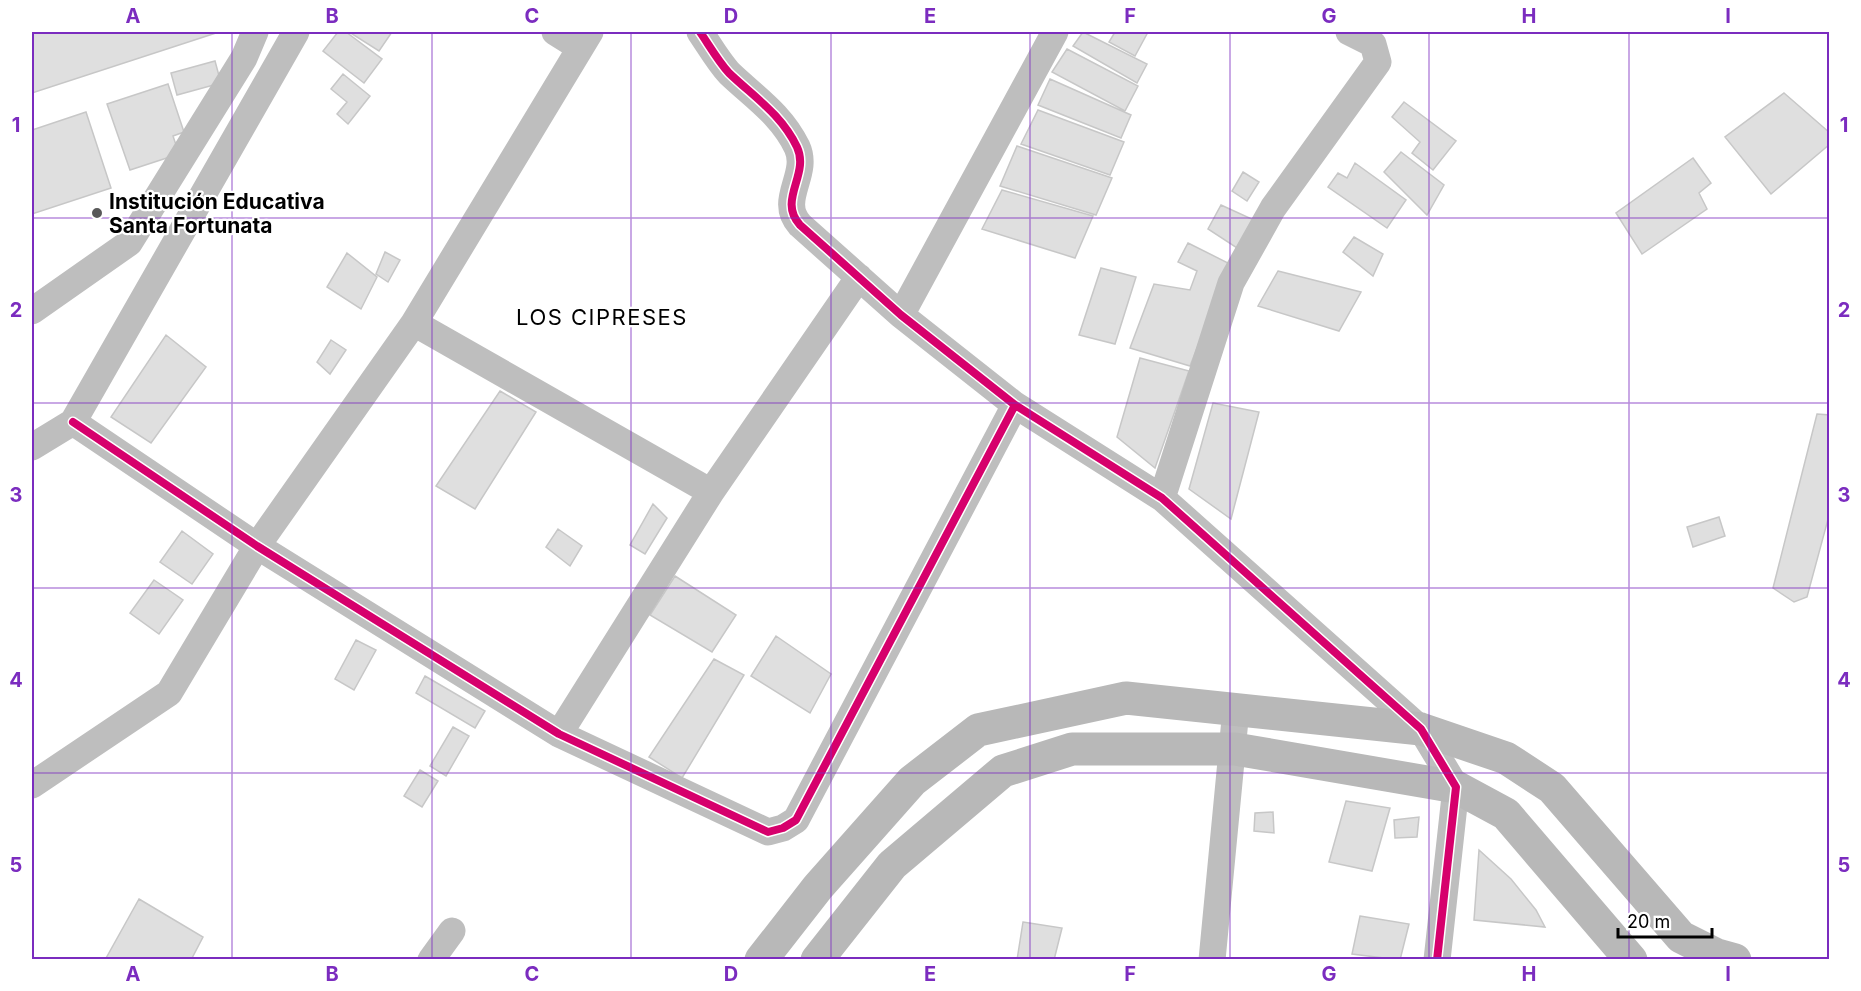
<svg xmlns="http://www.w3.org/2000/svg" width="1861" height="991" viewBox="0 0 1861 991" font-family="Inter,sans-serif">
	<style>
		.building { fill: #dfdfdf; stroke: #c7c7c7; stroke-width: 1.5 }
		.lines { fill: none; stroke-linecap: round; stroke-linejoin: round }
		.minor { stroke: #bebebe; stroke-width: 27 }
		.secondary { stroke: #b8b8b8; stroke-width: 33 }
		.cycleway-casing { stroke: #fff; stroke-width: 11 }
		.cycleway { stroke: #d6006c; stroke-width: 8 }
		.grid { fill: none; stroke: #7b2cbf; stroke-width: 1.5; stroke-opacity: 0.55 }
		.poi-dot { fill: #595959; stroke: #fff; stroke-width: 2 }
		.labels { text-anchor: middle; dominant-baseline: central; stroke-width: 4.5; stroke-linejoin: round; paint-order: stroke }
		.poi-label { font-size: 21px; font-weight: bold; fill: #000; stroke: #fff; text-anchor: start }
		.neighbourhood-label { font-size: 22px; letter-spacing: 1.5px; fill: #000; stroke: #fff }
		.neatline { fill: none; stroke: #7b2cbf; stroke-width: 2 }
		.grid-label { font-size: 20px; text-anchor: middle; font-weight: bold; fill: #7b2cbf }
	</style>
	<rect width="100%" height="100%" fill="#fff"/>
	<path class="building" d="M32 32H219L32 93Z
		M338 32H346L382 59 364 83 323 51Z
		M349 32H392L379 51Z
		M1083 32 1147 64 1137 83 1073 46Z
		M1115 32H1148L1135 56 1109 42Z
		M1067 49 1138 86 1125 111 1052 72Z
		M215 61 221 83 177 95 171 73Z
		M343 74 370 96 348 124 337 114 347 102 331 89Z
		M1050 79 1131 115 1121 138 1038 105Z
		M168 84 184 132 173 136 179 154 130 170 107 104Z
		M1784 93 1830 133V144L1771 194 1725 137Z
		M1404 102 1456 141 1433 170 1412 153 1420 142 1392 117Z
		M1038 110 1124 142 1110 175 1021 144Z
		M86 112 111 188 32 214V130Z
		M1017 146 1112 178 1096 215 1000 186Z
		M1401 152 1444 185 1427 215 1384 172Z
		M1693 158 1711 183 1699 193 1707 209 1642 254 1616 213Z
		M1355 163 1406 200 1387 228 1328 187 1338 173 1347 178Z
		M1243 172 1259 182 1247 201 1232 191Z
		M1002 190 1093 216 1075 258 982 229Z
		M1221 205 1254 220 1237 248 1208 229Z
		M1354 237 1383 254 1373 276 1343 252Z
		M1188 243 1230 264 1190 366 1130 348 1154 284 1190 290 1197 271 1178 262Z
		M385 252 400 260 388 282 376 274Z
		M347 253 377 277 361 309 327 287Z
		M1101 268 1136 277 1115 344 1079 335Z
		M1278 271 1361 292 1339 331 1258 306Z
		M166 335 206 367 151 443 111 417Z
		M331 340 346 350 330 374 317 362Z
		M1140 358 1189 371 1155 468 1117 437Z
		M500 391 536 412 475 509 436 486Z
		M1213 403 1259 412 1231 519 1189 489Z
		M1817 414 1830 415V512L1807 597 1794 602 1773 588Z
		M653 504 667 518 645 554 630 545Z
		M1719 517 1725 536 1693 547 1687 527Z
		M558 529 582 546 570 566 546 547Z
		M182 531 213 554 192 584 160 562Z
		M675 576 736 615 712 652 650 615Z
		M154 580 183 600 159 634 130 613Z
		M776 636 831 674 810 713 751 676Z
		M356 640 376 650 354 690 335 679Z
		M714 659 744 675 682 778 649 757Z
		M425 676 485 711 475 728 416 693Z
		M453 727 469 736 446 776 430 766Z
		M420 770 438 781 422 807 404 796Z
		M1346 801 1390 808 1372 871 1329 862Z
		M1273 812 1274 833 1254 831 1255 813Z
		M1419 817 1417 837 1395 838 1394 820Z
		M1479 850 1511 879 1536 910 1545 927 1474 920Z
		M139 899 203 937 191 960H105Z
		M1360 916 1409 924 1400 960 1352 954Z
		M1023 922 1062 928 1054 960H1017Z"/>
	<g class="lines">
		<path class="minor" d="M555 32 579 47
			M700 32C709 45 718 61 729 73 754 97 781 114 797 147 810 175 777 200 800 225L901 315 1015 405 1162 498 1421 729 1456 787 1437 960
			M32 311 129 243 244 58 255 32
			M901 315 1055 32
			M414 323 711 492
			M73 422 257 546 559 734 768 832 783 828 796 820 1015 405
			M32 447 73 422 296 32
			M1162 498 1231 283 1273 208 1378 62 1373 44 1349 32
			M559 734 711 492 859 277
			M32 785 169 693 257 546 414 323 590 32
			M431 960 452 931
			M1212 960 1236 709"/>
		<path class="secondary" d="M761 960 818 887 912 781 978 730 1126 698 1421 729 1506 758 1552 788 1681 937 1717 955 1735 960
			M817 960 892 865 1003 771 1072 749H1235L1456 787 1506 814 1631 960"/>
		<defs>
			<path id="cycleway" d="M700 32C709 45 718 61 729 73 754 97 781 114 797 147 810 175 777 200 800 225L901 315 1015 405 1162 498 1421 729 1456 787 1437 960
				M73 422 257 546 559 734 768 832 783 828 796 820 1015 405"/>
		</defs>
		<use href="#cycleway" class="cycleway-casing"/>
		<use href="#cycleway" class="cycleway"/>
	</g>
	<path class="grid" d="M232 32V960M432 32V960M631 32V960M831 32V960M1030 32V960M1230 32V960M1429 32V960M1629 32V960M32 218H1830M32 403H1830M32 588H1830M32 773H1830"/>
	<circle class="poi-dot" cx="97" cy="213" r="6"/>
	<g class="labels">
		<g class="poi-label">
			<text x="109" y="201">Institución Educativa<tspan x="109" dy="24">Santa Fortunata</tspan></text>
		</g>
		<g class="neighbourhood-label">
			<text x="602" y="317">LOS CIPRESES</text>
		</g>
	</g>
	<rect width="1861" height="991" fill="none" stroke="#ffffff" stroke-width="66"/>
	<path d="M1618 928v9h94v-9" fill="none" stroke="#000000" stroke-width="3"/>
	<text x="1627" y="928" font-size="18" fill="#000000" stroke="#ffffff" stroke-width="4.5" paint-order="stroke">20 m</text>
	<rect x="33" y="33" width="1795" height="925" class="neatline"/>
	<g class="grid-label">
		<text x="133" y="23">A</text>
		<text x="332" y="23">B</text>
		<text x="532" y="23">C</text>
		<text x="731" y="23">D</text>
		<text x="930" y="23">E</text>
		<text x="1130" y="23">F</text>
		<text x="1329" y="23">G</text>
		<text x="1529" y="23">H</text>
		<text x="1728" y="23">I</text>
		<text x="16" y="132">1</text>
		<text x="1844" y="132">1</text>
		<text x="16" y="317">2</text>
		<text x="1844" y="317">2</text>
		<text x="16" y="502">3</text>
		<text x="1844" y="502">3</text>
		<text x="16" y="687">4</text>
		<text x="1844" y="687">4</text>
		<text x="16" y="872">5</text>
		<text x="1844" y="872">5</text>
		<text x="133" y="981">A</text>
		<text x="332" y="981">B</text>
		<text x="532" y="981">C</text>
		<text x="731" y="981">D</text>
		<text x="930" y="981">E</text>
		<text x="1130" y="981">F</text>
		<text x="1329" y="981">G</text>
		<text x="1529" y="981">H</text>
		<text x="1728" y="981">I</text>
	</g>
</svg>
